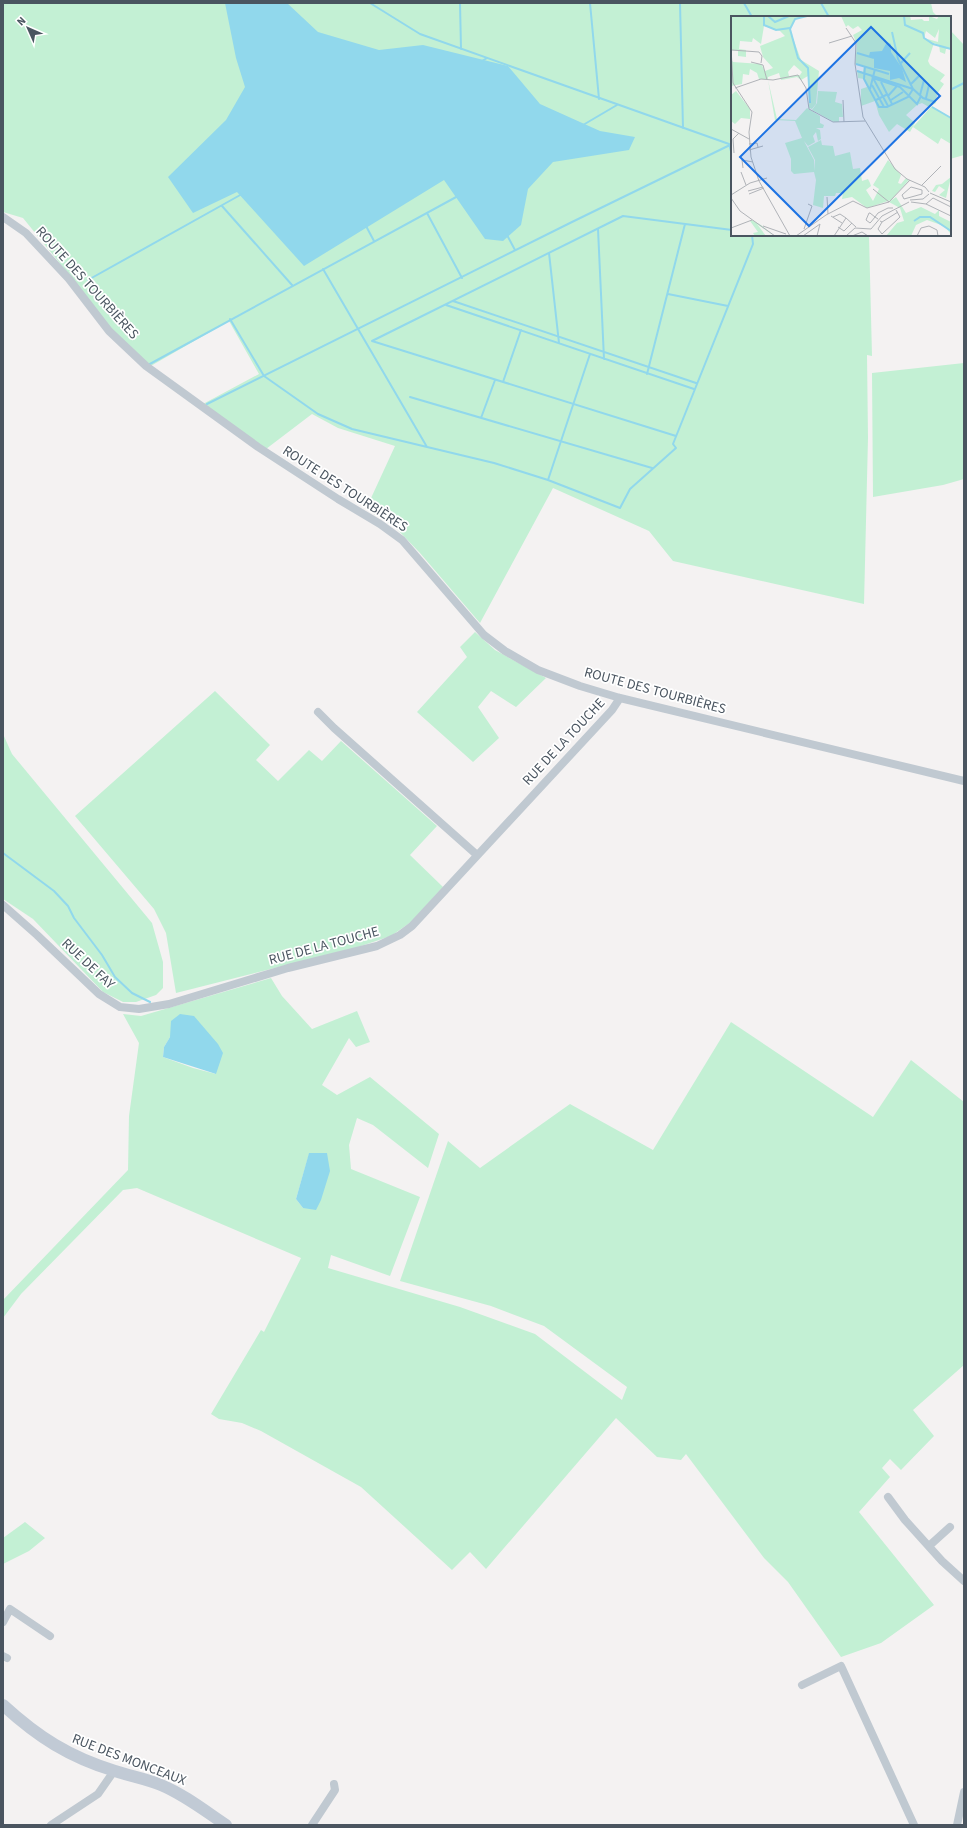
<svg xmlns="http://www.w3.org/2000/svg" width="967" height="1828" viewBox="0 0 967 1828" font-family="'Source Sans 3',sans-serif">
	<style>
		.green { fill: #c3f0d4; fill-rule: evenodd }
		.water { fill: #91d8ec }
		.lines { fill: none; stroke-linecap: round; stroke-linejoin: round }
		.stream { stroke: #91d8ec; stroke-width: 2 }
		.street { stroke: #c0c9d1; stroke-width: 8 }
		.secondary { stroke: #c1cad5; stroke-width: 12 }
		.labels { text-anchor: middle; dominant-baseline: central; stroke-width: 3.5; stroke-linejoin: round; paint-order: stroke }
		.street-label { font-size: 14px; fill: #4a5560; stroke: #fff }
		.inset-river { fill: none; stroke: #91d8ec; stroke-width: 2 }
		.inset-road { fill: none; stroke: #b0b3b8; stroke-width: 1 }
		.view { fill: #1d73e3; fill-opacity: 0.15; stroke: #1d73e3; stroke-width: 2 }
		.inset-edge { fill: none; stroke: #4a5560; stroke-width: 2 }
	</style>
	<rect width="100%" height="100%" fill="#f4f2f2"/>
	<path class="green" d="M3 3H931L933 12 938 17H732V235H869L872 356 867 355 868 438 864 604 673 561 649 531 553 488 480 623 420 553 395 527 366 509 395 446 338 428 312 414 266 449 203 404 259 374 229 321 149 367 111 330 71 277 23 218 3 212Z
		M950 30 964 45V155L950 159Z
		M964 363V479L943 485 873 497 872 373Z
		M475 632 495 650 546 678 516 707 491 691 478 707 499 738 473 762 417 712 467 657 460 647Z
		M215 691 270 745 256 760 278 781 309 750 322 761 341 741 437 826 410 855 443 887 411 922 391 936 358 947 176 993 166 933 154 909 75 816Z
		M3 734 12 754 152 923 163 962V988L156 995 136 1002H123L103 992 33 919 3 899Z
		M271 978 282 996 312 1029 357 1011 370 1042 356 1047 349 1038 322 1085 337 1095 370 1077 439 1134 428 1168 373 1125 357 1118 349 1145 351 1169 420 1197 390 1276 331 1255 328 1268 460 1307 535 1334 622 1400 627 1387 544 1326 491 1306 400 1281 448 1141 480 1168 570 1104 653 1150 731 1022 873 1117 911 1060 964 1102V1365L913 1410 934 1436 901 1470 890 1459 882 1468 890 1477 859 1512 934 1605 881 1643 841 1657 788 1582 764 1558 686 1454 681 1460 657 1457 616 1418 486 1569 470 1552 452 1570 361 1487 261 1431 242 1423 219 1419 211 1414 261 1330 264 1332 301 1258 137 1188 123 1190 21 1294 3 1318V1300L128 1170 129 1116 139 1043 123 1014 141 1016ZM170 1037 216 1074 193 1068 163 1057 164 1047ZM309 1154 303 1208 296 1199Z
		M25 1522 45 1538 29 1551 3 1564V1538Z"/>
	<path class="water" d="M225 3H287L318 32 379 50 423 45 508 66 540 104 600 131 635 137 629 150 553 162 528 189 521 225 503 241 485 239 444 180 304 266 237 192 193 213 168 177 226 120 245 87 236 58Z
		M180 1014 194 1016 218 1044 223 1053 216 1074 163 1057 164 1047 170 1037 171 1021Z
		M309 1153H327L330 1171 321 1200 316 1210 303 1208 296 1199Z"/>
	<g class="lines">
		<path class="stream" d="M370 3 420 34 729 144 732 155
			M460 3 461 49
			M590 3 599 99
			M680 3 683 128
			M744 3 752 17
			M821 3 829 17
			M482 61 487 58
			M950 90 964 83
			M583 125 617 105
			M222 206 292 285
			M427 213 462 278
			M366 226 374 241
			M598 229 604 359
			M507 235 515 250
			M549 253 559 343
			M323 269 427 447
			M88 280 242 194
			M668 294 728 306
			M453 301 696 383
			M446 305 694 389
			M230 319 264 376 318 414 352 429 494 463 548 480 620 508 630 489 676 448 673 444 753 244 752 235
			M148 365 458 196
			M647 374 685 224
			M503 382 521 330
			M410 397 652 468
			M207 404 572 222 732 144
			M481 418 495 380
			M676 436 372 341 623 216 732 230
			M548 480 590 354
			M3 853 54 891 68 906 74 918 102 955 115 977 132 993 150 1002"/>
		<path class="street" d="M3 217 26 233 69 279 109 331 146 366 258 447 338 499 380 524 402 540 484 635 505 651 538 670 580 686 620 698 964 781
			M318 712 334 728 477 855
			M3 905 37 935 99 994 120 1007 139 1009 169 1004 288 968 377 946 400 935 412 926 612 710 620 698
			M888 1497 905 1520 942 1561 964 1581
			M929 1546 950 1527
			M3 1622 10 1609 50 1636
			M3 1656 7 1658
			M802 1685 841 1666 914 1825
			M51 1825 98 1794 114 1771
			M312 1825 335 1790 334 1784
			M957 1825 964 1792"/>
		<path class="secondary" d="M3 1705C38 1737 69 1757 115 1771 130 1776 147 1779 161 1785 185 1795 205 1811 226 1825"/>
	</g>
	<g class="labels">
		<g class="street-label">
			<text transform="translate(87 283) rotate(48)">ROUTE DES TOURBIÈRES</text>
			<text transform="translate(345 489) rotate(33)">ROUTE DES TOURBIÈRES</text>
			<text transform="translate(655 691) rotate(15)">ROUTE DES TOURBIÈRES</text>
			<text transform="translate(564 742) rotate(-47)">RUE DE LA TOUCHE</text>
			<text transform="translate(324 946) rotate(-15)">RUE DE LA TOUCHE</text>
			<text transform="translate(88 964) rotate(43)">RUE DE FAY</text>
			<text transform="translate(129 1760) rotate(21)">RUE DES MONCEAUX</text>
		</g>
	</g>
	<g transform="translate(731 16)">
		<rect width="220" height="220" fill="#f4f2f2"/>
		<path d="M0 0H77L63 4 59 14 70 44 88 55 85 88 81 93 78 92 77 60 70 64 66 61 50 64 48 57 37 61V64L28 63 26 57 19 53 18 59 12 58 11 68 0 70V43L2 46 30 48 34 55 42 52 32 41 29 30 54 20 49 15 33 10 30 28 22 22 21 26 9 25 8 33 15 34V41L7 40V35L0 34ZM63 49 71 56 69 59 58 60 57 56ZM110 0H179L180 4 191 3 193 5H198V0L206 3 208 0H220V33H215L214 38 209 36 208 29 203 27 197 45 199 49 214 59 209 65 213 68 206 78 205 87 198 91 191 87 186 89 175 99 184 107 179 116 166 108 158 116 148 99 144 85 130 90V73L136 71 133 63 127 62 126 54 132 56 133 50 124 48 126 28 122 19 131 14 127 10 122 13 117 9 115 11ZM208 13 207 26 193 22 195 15 204 22ZM37 64 46 103 65 104 76 92 89 100V107L93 109 92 112H85L89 114 90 123 87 125 85 116 82 120 84 126 77 130 73 125 83 144 84 155V144L77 131 90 124 91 129 102 130 104 140 119 136 122 153 129 152 131 165 137 163 139 167 140 170 135 174 142 185 148 173 142 169 157 144 170 159 167 167 170 168 175 162 178 164 160 184 136 192 121 181 111 183 112 177H105L104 180H93L92 192 82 189 85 164 83 156 63 158 60 155V143L54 127 71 122 64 105 44 104ZM5 75 19 93V103L10 102 4 108 0 105V79ZM87 75 106 76 104 86 111 88 112 101H108V106H103L81 94 86 87ZM201 90 220 102V128L210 122 207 128 182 111ZM220 161 215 182 208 179 214 174 208 170 204 176 201 175 205 169 211 168ZM165 181 175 197 190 191 204 198 208 194V200L220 206 219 217 213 210 196 204 185 209 180 220H155L166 207 173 205 169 192 158 186ZM21 204 30 209 43 220 26 208 35 220H24L22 217 27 216 19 205Z" fill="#c3f0d4" fill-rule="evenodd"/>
		<path d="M156 26 160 28V36L171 52 175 66 168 62 159 64V55L143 52V42L138 40 139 36 151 35Z" fill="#91d8ec"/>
		<path class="inset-river" d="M33 0V9L45 14 59 12M37 0 44 6 58 0M76 0 64 3 59 13 67 42 77 52 79 87M173 0 174 9 192 17 193 22 202 28 220 33M126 37 143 42M170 47 179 37M125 48 158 58M134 50 133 63 148 91H156L177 81 182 73 167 43 161 16M126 55 182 73 192 82 204 86M150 66 161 88M141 69 153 91M179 69 188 60M139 73 144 53M189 79 193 64M157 80 166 70M195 82 198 69M145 84 157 78M160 84 172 76M157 90 142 62 169 71 186 88 190 80M201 91 220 102M183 205 189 201H199L220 215"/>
		<path class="inset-road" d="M115 12 125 27 124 48 132 101 164 153 176 163 194 171 198 176M98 27 121 20M0 32 2 67 21 96 18 116 20 141 28 165 59 220M1 34 28 36 31 40 30 47M20 46 32 49 36 64M4 72 30 63 42 64 67 59 75 72 78 93 102 106 134 105M112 84 113 106M0 113 18 123M18 128 26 127 27 131M18 134 32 130M3 137 2 123 8 117M12 152 11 144 22 146M10 156 15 169M191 169 210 150M180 171 191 174V178L173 183 171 179ZM142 173 158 186M17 175 32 171M199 177 220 186M18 178 33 172M0 179 19 167 36 162M96 181 97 198M0 182 9 195 44 220M179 184 192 183 198 178M180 186 195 188 220 200M195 188 202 182 220 191M100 200 111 207M102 201 109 198 115 202M147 203 144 201 139 197H138L135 204 139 207 140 206 144 201 147 197 157 192H162M149 205 151 206 147 213 151 218 169 201 165 194M151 206 167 196M32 210 55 218M107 211 113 215 121 207M0 212 21 204M124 212 140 213 151 200 178 186M73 213 81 190 77 188M65 220 95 199 122 185 136 192 158 186 179 164M72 220 89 208 86 220M103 220 115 202 125 211M115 220 124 212M121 220 131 216 137 220M186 220 190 212 198 210 206 214 207 220"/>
		<path class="view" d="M140 11 209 80 78 210 9 141Z"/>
		<rect width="220" height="220" class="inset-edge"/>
	</g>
	<rect width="967" height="1828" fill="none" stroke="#4a5560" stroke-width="8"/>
	<g transform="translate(28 28) rotate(315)" stroke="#ffffff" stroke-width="3" paint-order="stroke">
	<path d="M0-3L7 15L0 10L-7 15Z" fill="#4a5560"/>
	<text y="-6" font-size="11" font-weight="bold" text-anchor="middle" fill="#4a5560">N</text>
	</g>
</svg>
